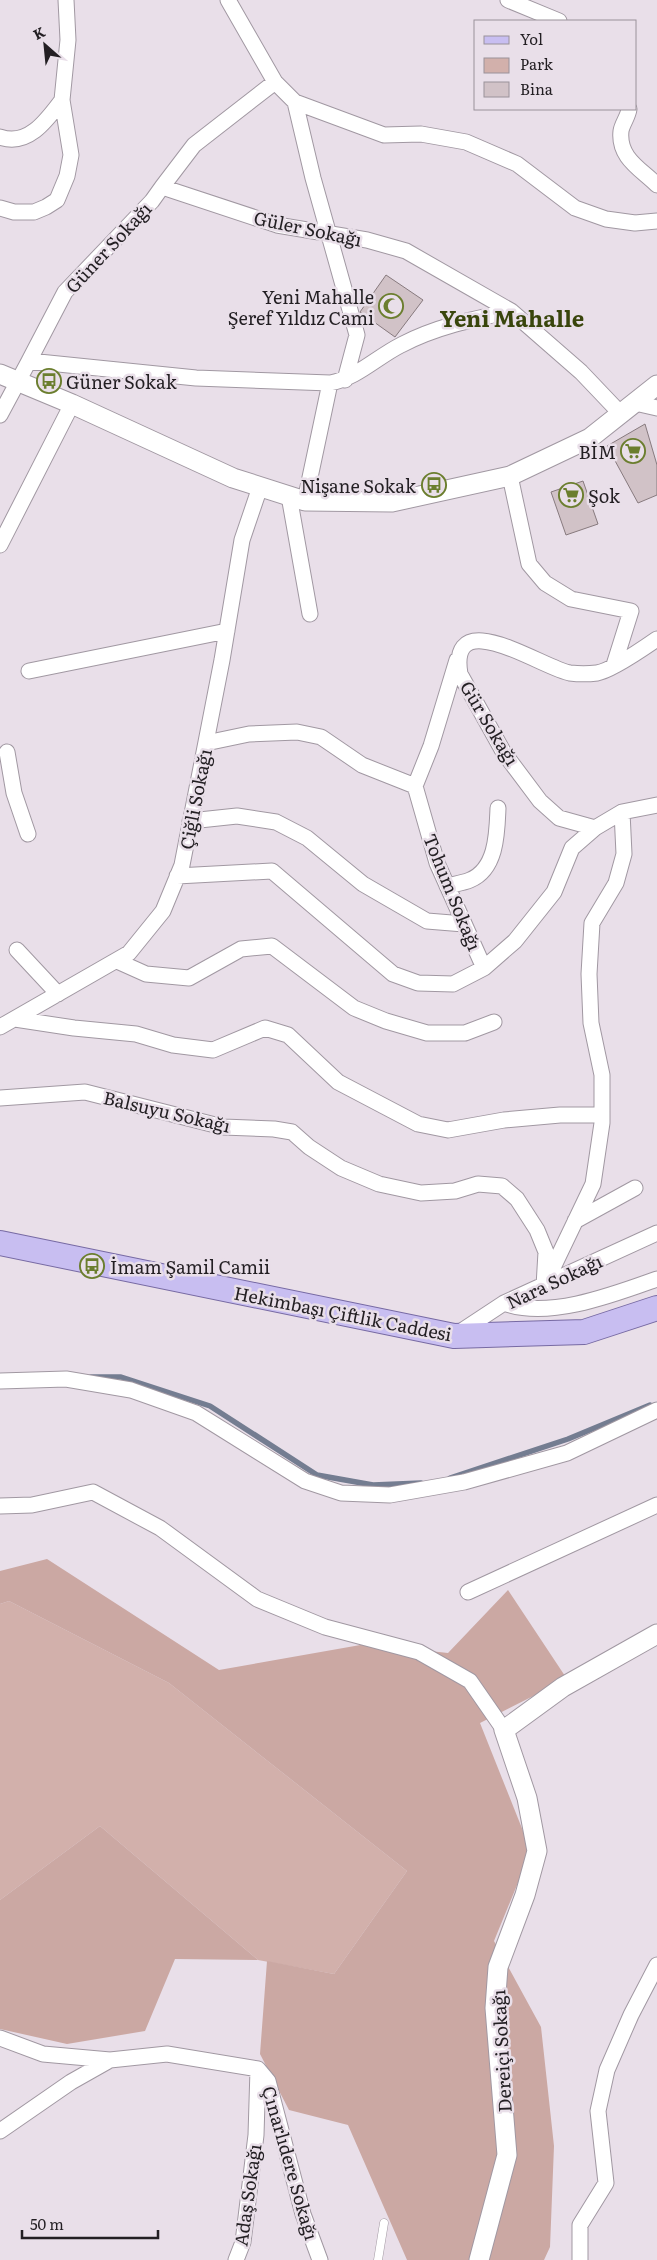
<svg xmlns="http://www.w3.org/2000/svg" width="657" height="2260" viewBox="0 0 657 2260" font-family="Literata,serif">
	<style>
		.green { fill: #d2b0ab }
		.forest { fill: #cba8a3 }
		.lines { fill: none; stroke-linecap: round; stroke-linejoin: round }
		.stream { stroke: #747d91; stroke-width: 5.5 }
		.building { fill: #d1c2c7; stroke: #877a7e }
		.service-casing { stroke: #a198a2; stroke-width: 9 }
		.minor-casing { stroke: #a198a2; stroke-width: 17 }
		.tertiary-casing { stroke: #a198a2; stroke-width: 21 }
		.primary-casing { stroke: #776aa3; stroke-width: 26 }
		.service { stroke: #fff; stroke-width: 8 }
		.minor { stroke: #fff; stroke-width: 15 }
		.tertiary { stroke: #fff; stroke-width: 19 }
		.primary { stroke: #c8bef1; stroke-width: 24 }
		.labels { text-anchor: middle; dominant-baseline: central; stroke-width: 5; stroke-linejoin: round; paint-order: stroke }
		.street-label { font-size: 18px; fill: #231f23; stroke: #e9dfe9 }
		.poi-label { font-size: 18px; fill: #231f23; stroke: #e9dfe9; text-anchor: end }
		.district-label { font-size: 22px; font-weight: bold; fill: #39450c; stroke: #e9dfe9 }
	</style>
	<rect width="100%" height="100%" fill="#e9dfe9"/>
	<path class="green" d="M9 1601 169 1683 407 1871 334 1974 258 1960 100 1826 0 1900V1604Z"/>
	<path class="forest" d="M47 1559 219 1670 366 1644 448 1653 508 1590 567 1679 480 1723 531 1851 494 1941 541 2027 554 2146 550 2247 544 2260H407L348 2125 289 2110 260 2054 267 1961 334 1974 407 1871 169 1683 9 1601 0 1604V1571Z
		M100 1826 258 1960 175 1959 145 2031 67 2044 0 2029V1900Z"/>
	<g class="lines">
		<path class="stream" d="M91 1377H121L210 1406 317 1475 373 1485 421 1483
			M450 1478 568 1439 650 1405"/>
	</g>
	<path class="building" d="M386 275 423 300 395 337 360 312Z
		M645 424 657 465V495L638 503 607 446Z
		M583 481 598 524 566 535 551 492Z"/>
	<g class="lines">
		<defs>
			<path id="service" d="M378 2260 384 2223"/>
			<path id="minor" d="M228 0 275 82 194 145 162 187 277 225 367 240 406 251 511 311 581 372 621 414
				M508 0 559 21
				M275 82 295 102 384 135 421 134 466 142 517 164 575 208 606 219 635 223 657 221
				M295 102 313 178 357 335 345 380
				M629 109C628 117 622 124 621 131 618 158 641 169 657 185
				M0 137C28 147 47 120 62 100
				M0 208 14 212H34L46 207 57 200 67 176 71 155 62 100 68 40 66 0
				M29 361 65 292 152 201 162 187
				M635 403 657 408
				M0 415 29 361 196 378 330 383C357 378 377 357 401 345 435 327 473 319 511 311
				M510 476 529 564 545 583 571 599 631 611 614 665
				M289 496 310 614
				M305 501 330 383
				M0 545 72 404
				M657 639C644 648 611 671 597 673 589 674 578 674 570 673 544 669 448 602 460 674L504 753 540 801 559 818 595 828 622 812 657 805
				M29 671 227 631
				M206 743 249 734 297 732 321 737 362 765 415 786 431 746 457 660
				M7 752 14 793 28 834
				M415 786 437 863 484 968
				M190 821 237 816 276 822 307 838 363 884 427 921 464 924
				M177 876 272 871 393 974 418 983 453 984 484 968 515 941 554 892 572 848 595 828
				M447 886C455 884 463 883 470 880 497 869 497 832 498 808
				M17 950 58 994
				M117 961 146 974 189 978 241 949 272 946 354 1008 386 1021 427 1033H465L494 1022
				M15 1019 74 1028 136 1034 173 1045 213 1050 265 1028 288 1035 338 1082 418 1124 448 1130 504 1120 560 1115H602
				M0 1027 129 953 163 911 182 865 222 660 242 540 260 487
				M0 1098 85 1092 223 1127 274 1129 292 1132 309 1147 341 1168 379 1184 421 1193 455 1191 478 1184 502 1186 517 1199 537 1230 546 1252 544 1286
				M575 1221 635 1188
				M548 1278 593 1184 602 1123V1075L591 1023 589 974 592 923 616 883 624 854 622 812
				M504 1303C548 1320 615 1294 657 1279
				M457 1334 504 1303 657 1233
				M0 1381 66 1379 131 1390 196 1413 305 1481 341 1493 390 1495 464 1482 567 1453 657 1410
				M0 1506 32 1505 93 1492 160 1528 257 1599 325 1627 419 1652 470 1681 504 1730
				M468 1592 657 1505
				M0 2038 43 2054 110 2060
				M258 2069 268 2081 303 2214 320 2260
				M0 2131 71 2082 110 2060 167 2054 258 2069
				M236 2260 243 2242 256 2135 258 2069
				M580 2260V2225L606 2183 598 2111 607 2070 631 2015 657 1965"/>
			<path id="tertiary" d="M0 374 72 404 233 478 305 501 392 502 510 476 590 438 657 385
				M479 2260 507 2155 495 2008 498 1967 525 1895 537 1851 527 1798 504 1730 563 1687 657 1634"/>
			<path id="primary" d="M0 1243 454 1336 584 1332 657 1308"/>
		</defs>
		<use href="#service" class="service-casing"/>
		<use href="#minor" class="minor-casing"/>
		<use href="#tertiary" class="tertiary-casing"/>
		<use href="#primary" class="primary-casing"/>
		<use href="#service" class="service"/>
		<use href="#minor" class="minor"/>
		<use href="#tertiary" class="tertiary"/>
		<use href="#primary" class="primary"/>
	</g>
	<defs>
		<symbol id="mosque-ring" viewBox="-11 -11 22 22"><circle r="9.5" fill="#e9dfe9" stroke="#6b7e2e" stroke-width="1.5"/><path d="M3.5-4.9A6 6 0 1 0 3.5 4.9A5 5 0 1 1 3.5-4.9Z" fill="#6b7e2e"/></symbol>
		<symbol id="bus-ring" viewBox="-11 -11 22 22"><circle r="9.5" fill="#e9dfe9" stroke="#6b7e2e" stroke-width="1.5"/><path d="M-5-6H5V4H4V6H2V4H-2V6H-4V4H-5ZM-3.5-4V0h7V-4ZM-3.5 1.2v1.5H-2V1.2ZM2 1.2v1.5H3.5V1.2Z" fill="#6b7e2e"/></symbol>
		<symbol id="supermarket-ring" viewBox="-11 -11 22 22"><circle r="9.5" fill="#e9dfe9" stroke="#6b7e2e" stroke-width="1.5"/><path d="M-6-5.5h2.5l.6 2H6L4.5 2H-2.5L-4.4-4H-6ZM-1.5 3.2a1.3 1.3 0 1 0 .1 0ZM3 3.2a1.3 1.3 0 1 0 .1 0Z" fill="#6b7e2e"/></symbol>
	</defs>
	<g fill-rule="evenodd">
		<use href="#mosque-ring" x="377" y="292" width="28" height="28"/>
		<use href="#bus-ring" x="35" y="367" width="28" height="28"/>
		<use href="#supermarket-ring" x="619" y="437" width="28" height="28"/>
		<use href="#bus-ring" x="420" y="471" width="28" height="28"/>
		<use href="#supermarket-ring" x="557" y="481" width="28" height="28"/>
		<use href="#bus-ring" x="78" y="1252" width="28" height="28"/>
	</g>
	<g class="labels">
		<g class="street-label">
			<text transform="translate(308 228) rotate(12)">Güler Sokağı</text>
			<text transform="translate(108 247) rotate(-47)">Güner Sokağı</text>
			<text transform="translate(490 723) rotate(59)">Gür Sokağı</text>
			<text transform="translate(195 799) rotate(-79)">Çiğli Sokağı</text>
			<text transform="translate(453 892) rotate(68)">Tohum Sokağı</text>
			<text transform="translate(167 1111) rotate(13)">Balsuyu Sokağı</text>
			<text transform="translate(554 1281) rotate(-25)">Nara Sokağı</text>
			<text transform="translate(343 1313) rotate(11)">Hekimbaşı Çiftlik Caddesi</text>
			<text transform="translate(501 2051) rotate(-93)">Dereiçi Sokağı</text>
			<text transform="translate(291 2163) rotate(74)">Çınarlıdere Sokağı</text>
			<text transform="translate(247 2195) rotate(-82)">Adaş Sokağı</text>
		</g>
		<g class="poi-label">
			<text x="374" y="296">Yeni Mahalle<tspan x="374" dy="21">Şeref Yıldız Cami</tspan></text>
			<text x="66" y="381" text-anchor="start">Güner Sokak</text>
			<text x="616" y="451">BİM</text>
			<text x="416" y="485">Nişane Sokak</text>
			<text x="588" y="495" text-anchor="start">Şok</text>
			<text x="110" y="1266" text-anchor="start">İmam Şamil Camii</text>
		</g>
		<g class="district-label">
			<text x="512" y="317">Yeni Mahalle</text>
		</g>
	</g>
	<rect x="474" y="20" width="162" height="90" fill="#e9dfe9" stroke="#9a929a"/>
	<rect x="484" y="36" width="25" height="8" fill="#c8bef1" stroke="#9a929a"/>
	<text x="520" y="45" font-size="15" fill="#231f23">Yol</text>
	<rect x="484" y="58" width="25" height="15" fill="#d2b0ab" stroke="#9a929a"/>
	<text x="520" y="70" font-size="15" fill="#231f23">Park</text>
	<rect x="484" y="82" width="25" height="15" fill="#d1c2c7" stroke="#9a929a"/>
	<text x="520" y="95" font-size="15" fill="#231f23">Bina</text>
	<g transform="translate(45 45) rotate(333)" stroke="#e9dfe9" stroke-width="4" paint-order="stroke">
	<path d="M0-4L9 19L0 12L-9 19Z" fill="#231f23"/>
	<text y="-8" font-size="14" font-weight="bold" text-anchor="middle" fill="#231f23">K</text>
	</g>
	<path d="M22 2230v8h136v-8" fill="none" stroke="#231f23" stroke-width="2.5"/>
	<text x="30" y="2230" font-size="15" fill="#231f23" stroke="#e9dfe9" stroke-width="4" paint-order="stroke">50 m</text>
</svg>
